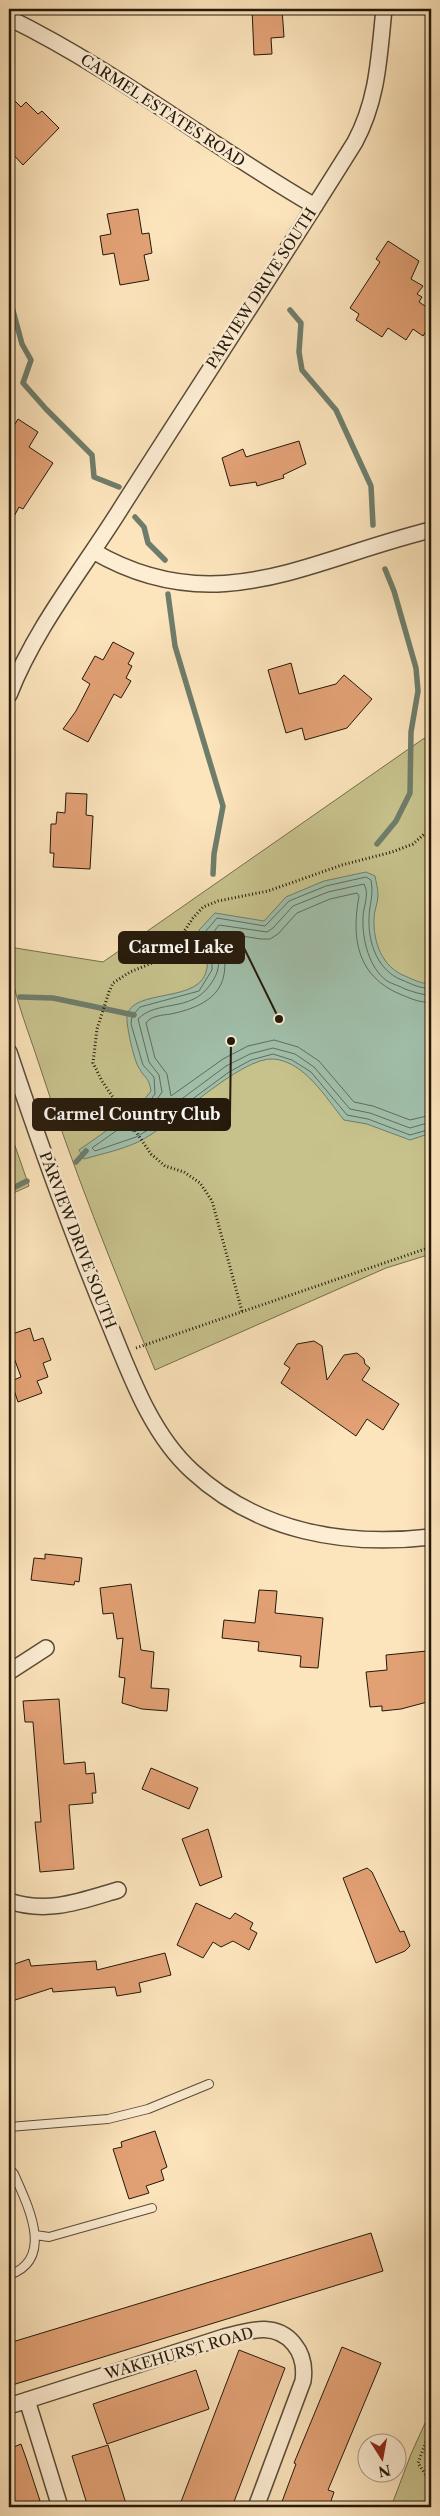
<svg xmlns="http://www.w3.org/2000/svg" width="440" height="2516" viewBox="0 0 440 2516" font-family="'Libre Caslon Text',serif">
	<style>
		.green { fill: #c7c28c; stroke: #766e4c }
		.water { fill: #a0bfab; stroke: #6e7d6b }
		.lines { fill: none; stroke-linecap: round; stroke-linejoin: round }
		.shore { stroke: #626c5b; stroke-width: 1 }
		.stream { stroke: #6e7d6b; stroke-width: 5.5 }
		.building { fill: #e2a175; stroke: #24190b }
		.lane-casing { stroke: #5a4c37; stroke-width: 10 }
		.street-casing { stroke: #5a4c37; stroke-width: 18 }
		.path { stroke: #24190b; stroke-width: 3; stroke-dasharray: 1 2.5; stroke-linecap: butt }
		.lane { stroke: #fdedd3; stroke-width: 8 }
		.street { stroke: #fdedd3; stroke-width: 15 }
		.labels { text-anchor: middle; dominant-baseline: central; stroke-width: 5; stroke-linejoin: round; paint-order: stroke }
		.street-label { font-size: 15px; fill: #24190b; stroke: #fdedd3 }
		.leader { fill: none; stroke: #24190b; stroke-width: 2 }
		.callout-dot { fill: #24190b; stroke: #fdedd3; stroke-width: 2 }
		.callout { fill: #24190b; stroke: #24190b; stroke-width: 2 }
		.callout-label { font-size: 16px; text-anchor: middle; font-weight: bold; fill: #fff }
	</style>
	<rect width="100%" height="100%" fill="#fce4bc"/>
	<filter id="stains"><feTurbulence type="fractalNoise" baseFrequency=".004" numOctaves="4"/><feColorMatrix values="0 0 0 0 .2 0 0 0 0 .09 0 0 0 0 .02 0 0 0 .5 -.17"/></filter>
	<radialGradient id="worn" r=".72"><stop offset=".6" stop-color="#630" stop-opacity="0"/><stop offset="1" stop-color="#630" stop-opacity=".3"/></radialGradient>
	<path class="green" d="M431 737V1254L386 1268 155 1370C113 1268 72 1166 38 1061 26 1024 9 985 9 947L103 962 423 739Z
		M14 1143 29 1186 9 1195V1144Z
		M431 2410V2507H391L411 2454Z"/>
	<path class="water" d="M366 872 375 876C376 882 378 889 378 895 378 903 374 911 374 918 373 942 382 967 405 976 414 980 422 984 431 984V1133L410 1140 367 1124 344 1120C326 1098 305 1062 274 1059 240 1056 172 1126 138 1142 121 1150 101 1154 84 1159L79 1150 136 1110 151 1091C149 1077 145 1079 139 1068 134 1061 126 1025 127 1016 132 987 202 1005 207 968 209 956 203 942 199 930L215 913 264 921 286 897 324 881Z"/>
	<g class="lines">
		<path class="shore" d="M431 988C420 989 412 984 402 980 378 971 368 943 369 919 369 904 374 897 371 880L366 877 326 886 289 901 265 926 217 918 205 932 212 957V970L199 991 140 1007 132 1016 131 1024 143 1065 154 1077 155 1094 140 1114 92 1148 95 1151 136 1137 160 1123 229 1072 251 1060 273 1054 292 1060 311 1072 347 1115 368 1119 410 1135 431 1129
			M431 995C421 995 414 992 405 989 400 986 392 984 387 981 369 968 362 939 363 918 363 906 370 895 364 884L328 892 293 906 273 928 267 932 219 925 212 934C218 955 224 966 210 985 190 1013 158 999 138 1019L149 1062 159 1075 162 1092 145 1117 130 1129 133 1132 156 1118 226 1066 250 1054 273 1048 295 1054 314 1067 350 1109 370 1113 410 1128 431 1122
			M431 1002C420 1003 412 999 402 995 357 977 351 939 359 896L357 893 330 899 297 913 278 934 270 939H261L222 933 220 936C234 983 218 1004 171 1014 163 1015 150 1016 146 1023L155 1058 167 1074 171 1096 223 1059 248 1046 274 1040 298 1047 319 1061 354 1102 373 1106 410 1120 431 1115"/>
		<path class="stream" d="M9 296 22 344 31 360 23 383 46 409 92 455 94 477 119 487
			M290 310 301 323 299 352 302 370 336 410 371 486 373 525
			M135 517 144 527 148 543 165 560
			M168 594 175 646 223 806 214 854 213 874
			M377 844 396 821 410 793 411 732 418 691 416 668 394 591 385 569
			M20 997 53 998 134 1015
			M76 1162 86 1151
			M9 1190 27 1181"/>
	</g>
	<path class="building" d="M252 9H282L284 37 271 38 272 54 254 55Z
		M9 95 21 107 26 102 38 114 42 111 59 128 23 165 9 150Z
		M138 209 142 234 149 233 152 253 144 255 149 280 120 285 114 253 103 255 100 236 111 234 107 214Z
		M388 241 419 261 411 279 423 286 417 294 422 297 419 302 431 310V323L423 336 413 329 406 340 388 328 382 337 356 320 359 314 350 308 380 262 376 259Z
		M18 419 38 432 29 447 53 463 23 509 19 507 9 526V434Z
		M299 441 306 464 283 475 284 478 257 486 256 482 230 486 222 458 243 449 246 457Z
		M113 642 134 653 128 664 132 666 126 678 131 681 121 698 114 694 88 742 63 729 76 711 90 684 82 679 95 656 103 660Z
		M291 663 299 694 336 684 344 675 372 699 347 728 305 740 302 728 286 733 268 670Z
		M66 793 87 794 86 815 93 816 90 869 53 867 54 853H50L51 824H56L57 812 65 813Z
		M30 1328 34 1341 43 1338 51 1360 43 1363 48 1377 37 1381 42 1393 18 1402 11 1381 21 1377 9 1344V1335Z
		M314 1341 322 1346 327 1380 344 1355 357 1353 364 1359 365 1364 370 1368 362 1380 399 1404 383 1430 367 1419 356 1436 281 1383 290 1368 284 1364 297 1344Z
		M45 1554 82 1558 79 1582 75 1581 74 1585 31 1580 34 1558 45 1559Z
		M131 1584 141 1650 154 1652 151 1688 169 1689 167 1711 142 1709 122 1703 125 1678 119 1677 123 1638 117 1639 113 1613 103 1614 100 1588Z
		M259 1590 277 1591 275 1613 323 1618 318 1668 300 1667 301 1656 258 1651 259 1642 222 1638 224 1620 255 1623Z
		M427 1651 428 1661H431V1701L401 1709 382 1711V1706L370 1707 366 1672 387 1670 386 1655Z
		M59 1699 64 1764 85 1762 86 1774 94 1773 96 1793H92L93 1803 69 1805 74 1869 40 1872 35 1822H41L33 1722H25L23 1701Z
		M151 1768 198 1788 189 1809 142 1789Z
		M208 1829 222 1877 200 1886 182 1839Z
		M367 1868 372 1872 400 1932 404 1931 410 1946 405 1951 376 1963 343 1878Z
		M196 1903 230 1919 235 1913 253 1923 250 1929 257 1933 249 1950 233 1941 221 1947 213 1942 203 1958 177 1945Z
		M165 1953 171 1975 139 1983 141 1992 117 1996 115 1987 53 1992 52 1988 9 2002V1966L29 1959 31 1966 96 1961 97 1970Z
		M155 2131 167 2167 161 2170 164 2180 146 2186 149 2193 129 2199 113 2149 122 2147 121 2142Z
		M371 2233 383 2271 9 2386V2343Z
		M342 2347 381 2363 328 2490 334 2492 329 2507H280L296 2464 294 2463Z
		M239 2350 285 2368 256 2444 232 2507H179Z
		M196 2370 209 2409 107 2444 93 2404Z
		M21 2444 27 2461 42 2507H9V2449Z
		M108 2445 127 2507H88L72 2456Z"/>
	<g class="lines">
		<defs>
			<path id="lane" d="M9 2127 108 2119 148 2109 209 2084
				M9 2168 14 2174C27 2204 56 2259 9 2275
				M35 2235 49 2237 152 2208"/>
			<path id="street" d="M9 18C117 71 211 146 315 206
				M93 551C216 623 310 559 431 530
				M9 695C36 626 84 568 123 505 200 384 279 264 355 142 378 99 379 57 384 9
				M9 1052C40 1145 73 1237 111 1328 131 1377 152 1435 192 1471 258 1532 345 1547 431 1537
				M9 1672 46 1648
				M9 1901C48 1914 81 1901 118 1890
				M27 2400 60 2507
				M9 2406 224 2337C248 2331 275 2321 294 2344 303 2355 305 2367 303 2381L256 2507"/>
		</defs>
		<use href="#lane" class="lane-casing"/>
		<use href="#street" class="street-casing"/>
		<path class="path" d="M242 1311 212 1201 200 1183 184 1172 165 1166 151 1154 102 1081 93 1063 97 1029 109 992 113 983 130 972 162 959 177 942 193 918 203 907 218 901 268 891 342 865 392 852 413 844 431 828
			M136 1348 431 1247
			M431 2429 418 2463 431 2483"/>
		<use href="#lane" class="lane"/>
		<use href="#street" class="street"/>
	</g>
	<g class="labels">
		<g class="street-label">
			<text transform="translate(163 110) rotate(33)">CARMEL ESTATES ROAD</text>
			<text transform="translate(261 288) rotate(-57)">PARVIEW DRIVE SOUTH</text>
			<text transform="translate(78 1240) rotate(69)">PARVIEW DRIVE SOUTH</text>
			<text transform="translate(179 2353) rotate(-16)">WAKEHURST ROAD</text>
		</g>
	</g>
	<path class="leader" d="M279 1019L244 948M231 1041L230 1115"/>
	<g class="callout-dot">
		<circle cx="279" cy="1019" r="5"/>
		<circle cx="231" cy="1041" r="5"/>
	</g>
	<g class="callout">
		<rect x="119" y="932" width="125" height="31" rx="5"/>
		<rect x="33" y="1099" width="197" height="31" rx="5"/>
	</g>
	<g class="callout-label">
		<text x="181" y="953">Carmel Lake</text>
		<text x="132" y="1120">Carmel Country Club</text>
	</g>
	<rect width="440" height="2516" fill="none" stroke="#fce4bc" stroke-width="30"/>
	<rect x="10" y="10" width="420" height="2496" fill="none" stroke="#24190b" stroke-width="2.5"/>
	<rect x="15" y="15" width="410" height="2486" fill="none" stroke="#24190b"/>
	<g transform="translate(382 2458) rotate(169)"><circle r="24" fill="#fdedd3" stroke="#a69883"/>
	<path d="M0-4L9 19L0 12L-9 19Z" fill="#8f2418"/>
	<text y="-8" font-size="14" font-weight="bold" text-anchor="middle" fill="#24190b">N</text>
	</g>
	<rect width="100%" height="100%" filter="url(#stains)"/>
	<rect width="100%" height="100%" fill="url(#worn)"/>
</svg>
